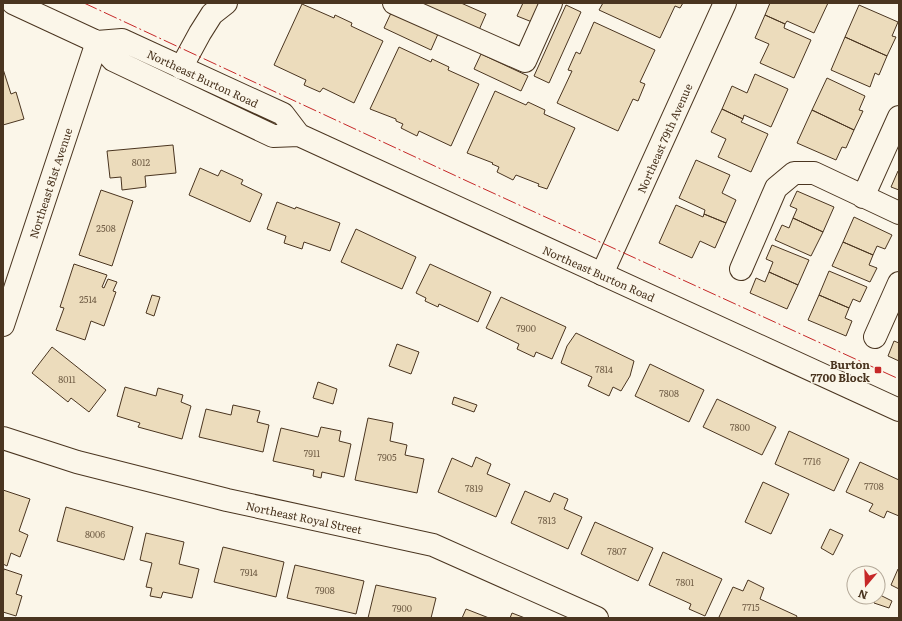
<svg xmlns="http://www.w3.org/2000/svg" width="902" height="621" viewBox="0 0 902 621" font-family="Literata,serif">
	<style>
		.building { fill: #ecdcbc; stroke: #4a3520 }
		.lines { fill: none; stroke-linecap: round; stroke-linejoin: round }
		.minor-casing { stroke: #4a3520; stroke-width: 24 }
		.major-casing { stroke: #4a3520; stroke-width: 24 }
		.minor { stroke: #fbf6e9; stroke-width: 22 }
		.major { stroke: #fbf6e9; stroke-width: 22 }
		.power { stroke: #c62828; stroke-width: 1; stroke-dasharray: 14 3 2 3; stroke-linecap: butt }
		.poi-dot { fill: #c62828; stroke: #fbf6e9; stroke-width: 1.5 }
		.labels { text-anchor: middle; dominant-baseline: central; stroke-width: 3; stroke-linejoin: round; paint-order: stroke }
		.number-label { font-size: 9px; fill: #725f47 }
		.street-label { font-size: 11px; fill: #4a3520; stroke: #fbf6e9 }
		.poi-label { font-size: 11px; font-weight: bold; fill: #4a3520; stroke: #fbf6e9; text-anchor: end }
	</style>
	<rect width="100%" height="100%" fill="#fbf6e9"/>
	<path class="building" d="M420 3H461L486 14 479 30Z
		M523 3H541L532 22 517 16Z
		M603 3H683L680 8 675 6 660 38 599 10Z
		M770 3H828L814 33 787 21 785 24 765 15Z
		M302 4 334 18 335 15 352 23 351 26 383 41 354 103 323 88 320 92 304 85 306 80 274 65Z
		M566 5 581 12 549 83 534 76Z
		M859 5 898 22 892 36 896 37 887 56 845 37Z
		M391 13 438 34 431 50 384 28Z
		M765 15 785 24 784 28 811 40 794 78 760 63 769 44 755 38Z
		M594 22 655 50 640 82 645 84 638 101 633 99 618 131 557 103 572 71 568 70 576 52 580 54Z
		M845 37 887 56 879 75 875 73 870 87 831 70Z
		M399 47 431 62 432 59 449 67 448 70 479 84 451 146 419 131 417 136 401 128 403 124 396 121V119L370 109Z
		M481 54 528 76 521 91 474 69Z
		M3 69 11 94 16 92 24 119 3 125Z
		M755 74 788 89 771 127 744 115 743 119 722 109 732 86 747 93Z
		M827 78 865 96 859 110 863 111 854 130 812 110Z
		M495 91 526 105 528 102 545 110 544 114 575 128 547 189 538 186 539 184 516 175 513 180 497 172 499 167 492 164 493 163 467 153Z
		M722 109 743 119 741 122 768 134 751 172 718 157 726 139 711 132Z
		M812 110 854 130 846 148 842 147 836 160 797 143Z
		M173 145 176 173 145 176 146 187 122 190 121 177 110 178 107 151Z
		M696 160 730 175 722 193 736 200 726 223 704 214 705 210 679 198Z
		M200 168 218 176 221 170 243 180 241 184 262 194 250 222 189 195Z
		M898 171 899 172V190L891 187Z
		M101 190 133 201 112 266 79 255Z
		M797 191 834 207 823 232 793 218 797 209 790 206Z
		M277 202 295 209 296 207 340 223 330 251 304 242 302 249 284 243 286 236 267 229Z
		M676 205 703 217 704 214 726 223 715 248 700 241 692 258 659 243Z
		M854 217 892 235 885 249 877 246 873 255 843 242Z
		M793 218 823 232 811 256 775 240 782 225 789 228Z
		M356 229 416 257 402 289 341 262Z
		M843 242 873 255 869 265 877 268 870 282 832 266Z
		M772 245 809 260 798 285 769 272 773 262 766 259Z
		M74 264 107 275 102 287 104 288 108 279 117 282 113 291 116 292 104 326 91 321 85 340 56 330 64 308 60 307Z
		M430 264 491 292 478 322 439 304 438 307 425 301 426 298 416 293Z
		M829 271 867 287 860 302 853 299 849 308 819 295Z
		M769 272 798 285 787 309 750 293 756 278 765 282Z
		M152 295 160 297 154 316 146 313Z
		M819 295 849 308 845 318 852 321 846 336 808 320Z
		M501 297 566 327 552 359 536 352 534 357 517 349 519 344 486 328Z
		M576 333 634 361 630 376 621 391 613 387 609 396 588 386 592 377 561 363 567 346Z
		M894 341 899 343V361L888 356Z
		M397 344 419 352 411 374 389 366Z
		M52 347 106 390 89 412 71 398 68 402 32 373Z
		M650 364 704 390 689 422 635 396Z
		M318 382 337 389 333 404 313 398Z
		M125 387 156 396 158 388 183 395 181 402 191 406 182 439 138 427 140 423 117 416Z
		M454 397 477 405 474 412 452 404Z
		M717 399 776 427 762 455 703 427Z
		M233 405 260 411 257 422 269 425 263 452 199 437 206 409 231 415Z
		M368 418 393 423 390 441 407 445 405 455 424 459 417 493 355 480Z
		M321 427 341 431 339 441 351 444 344 477 322 472 321 478 313 476 314 470 273 461 281 428 318 437Z
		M789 431 849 459 834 491 775 464Z
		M476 457 491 464 487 474 510 484 496 517 438 492 452 458 472 467Z
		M860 462 899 480V516L887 511 884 518 869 511 873 504 846 492Z
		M763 482 789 494 771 534 745 522Z
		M3 490 30 499 19 531 28 535 20 557 11 553 7 566 3 564Z
		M525 491 550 502 554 493 568 499 564 509 582 517 568 549 511 523Z
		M66 507 133 527 124 560 57 541Z
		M595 522 653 548 638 581 581 554Z
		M830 529 843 535 833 555 821 548Z
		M146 533 184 542 179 564 199 569 192 598 163 592 161 598 150 596 152 588 146 587 152 563 140 560Z
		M223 547 284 562 276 597 214 582Z
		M663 552 722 579 705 616 689 609 691 604 649 585Z
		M295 565 364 581 356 614 287 598Z
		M4 569 22 575 16 594 22 596 16 616 3 612V573Z
		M898 569 899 570V589L891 585Z
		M748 580 764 588 760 599 797 616 796 618H722L719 617 733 587 743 591Z
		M376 585 436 598 431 618H368Z
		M878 594 892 601 889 608 874 603 876 597H878Z
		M466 609 489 618H462Z
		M512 613 525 618H510Z"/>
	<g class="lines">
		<defs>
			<path id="minor" d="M394 3 525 61 551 3
				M181 68 200 33 212 14 226 3
				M863 197 899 117
				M741 269 776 188 794 173H814L899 213
				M602 274 725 3
				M3 325 97 42
				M875 337 899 283
				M3 438 77 462 227 500 433 545 597 618"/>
			<path id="major" d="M13 3 97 42 113 60 273 136 299 135 899 410
				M97 42 122 40 283 114 299 135"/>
		</defs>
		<use href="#minor" class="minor-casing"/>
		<use href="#major" class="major-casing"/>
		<use href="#minor" class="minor"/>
		<use href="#major" class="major"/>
		<path class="power" d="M84 3 469 182 899 379"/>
	</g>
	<rect class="poi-dot" x="874" y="366" width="8" height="8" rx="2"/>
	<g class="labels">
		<g class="number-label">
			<text x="141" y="162">8012</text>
			<text x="106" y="228">2508</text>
			<text x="88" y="299">2514</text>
			<text x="526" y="328">7900</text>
			<text x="604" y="369">7814</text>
			<text x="67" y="379">8011</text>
			<text x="669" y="393">7808</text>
			<text x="740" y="427">7800</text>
			<text x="312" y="453">7911</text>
			<text x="387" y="457">7905</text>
			<text x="812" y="461">7716</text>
			<text x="874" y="486">7708</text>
			<text x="474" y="488">7819</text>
			<text x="547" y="520">7813</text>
			<text x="95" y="534">8006</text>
			<text x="617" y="551">7807</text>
			<text x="249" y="572">7914</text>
			<text x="685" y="582">7801</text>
			<text x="325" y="590">7908</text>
			<text x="751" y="607">7715</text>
			<text x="402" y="608">7900</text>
		</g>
		<g class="street-label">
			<text transform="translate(203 78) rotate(25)">Northeast Burton Road</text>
			<text transform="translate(664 138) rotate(-66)">Northeast 79th Avenue</text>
			<text transform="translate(50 183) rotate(-72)">Northeast 81st Avenue</text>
			<text transform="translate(599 273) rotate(24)">Northeast Burton Road</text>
			<text transform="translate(304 517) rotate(12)">Northeast Royal Street</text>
		</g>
		<g class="poi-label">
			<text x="870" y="364">Burton<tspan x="870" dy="13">7700 Block</tspan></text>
		</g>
	</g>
	<rect width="902" height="621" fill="none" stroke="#4a3520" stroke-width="8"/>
	<g transform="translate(866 585) rotate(199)"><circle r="19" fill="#fbf6e9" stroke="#b4a999"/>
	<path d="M0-3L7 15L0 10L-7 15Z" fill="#c62828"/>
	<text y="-6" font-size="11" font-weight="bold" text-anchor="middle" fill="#4a3520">N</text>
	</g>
</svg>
